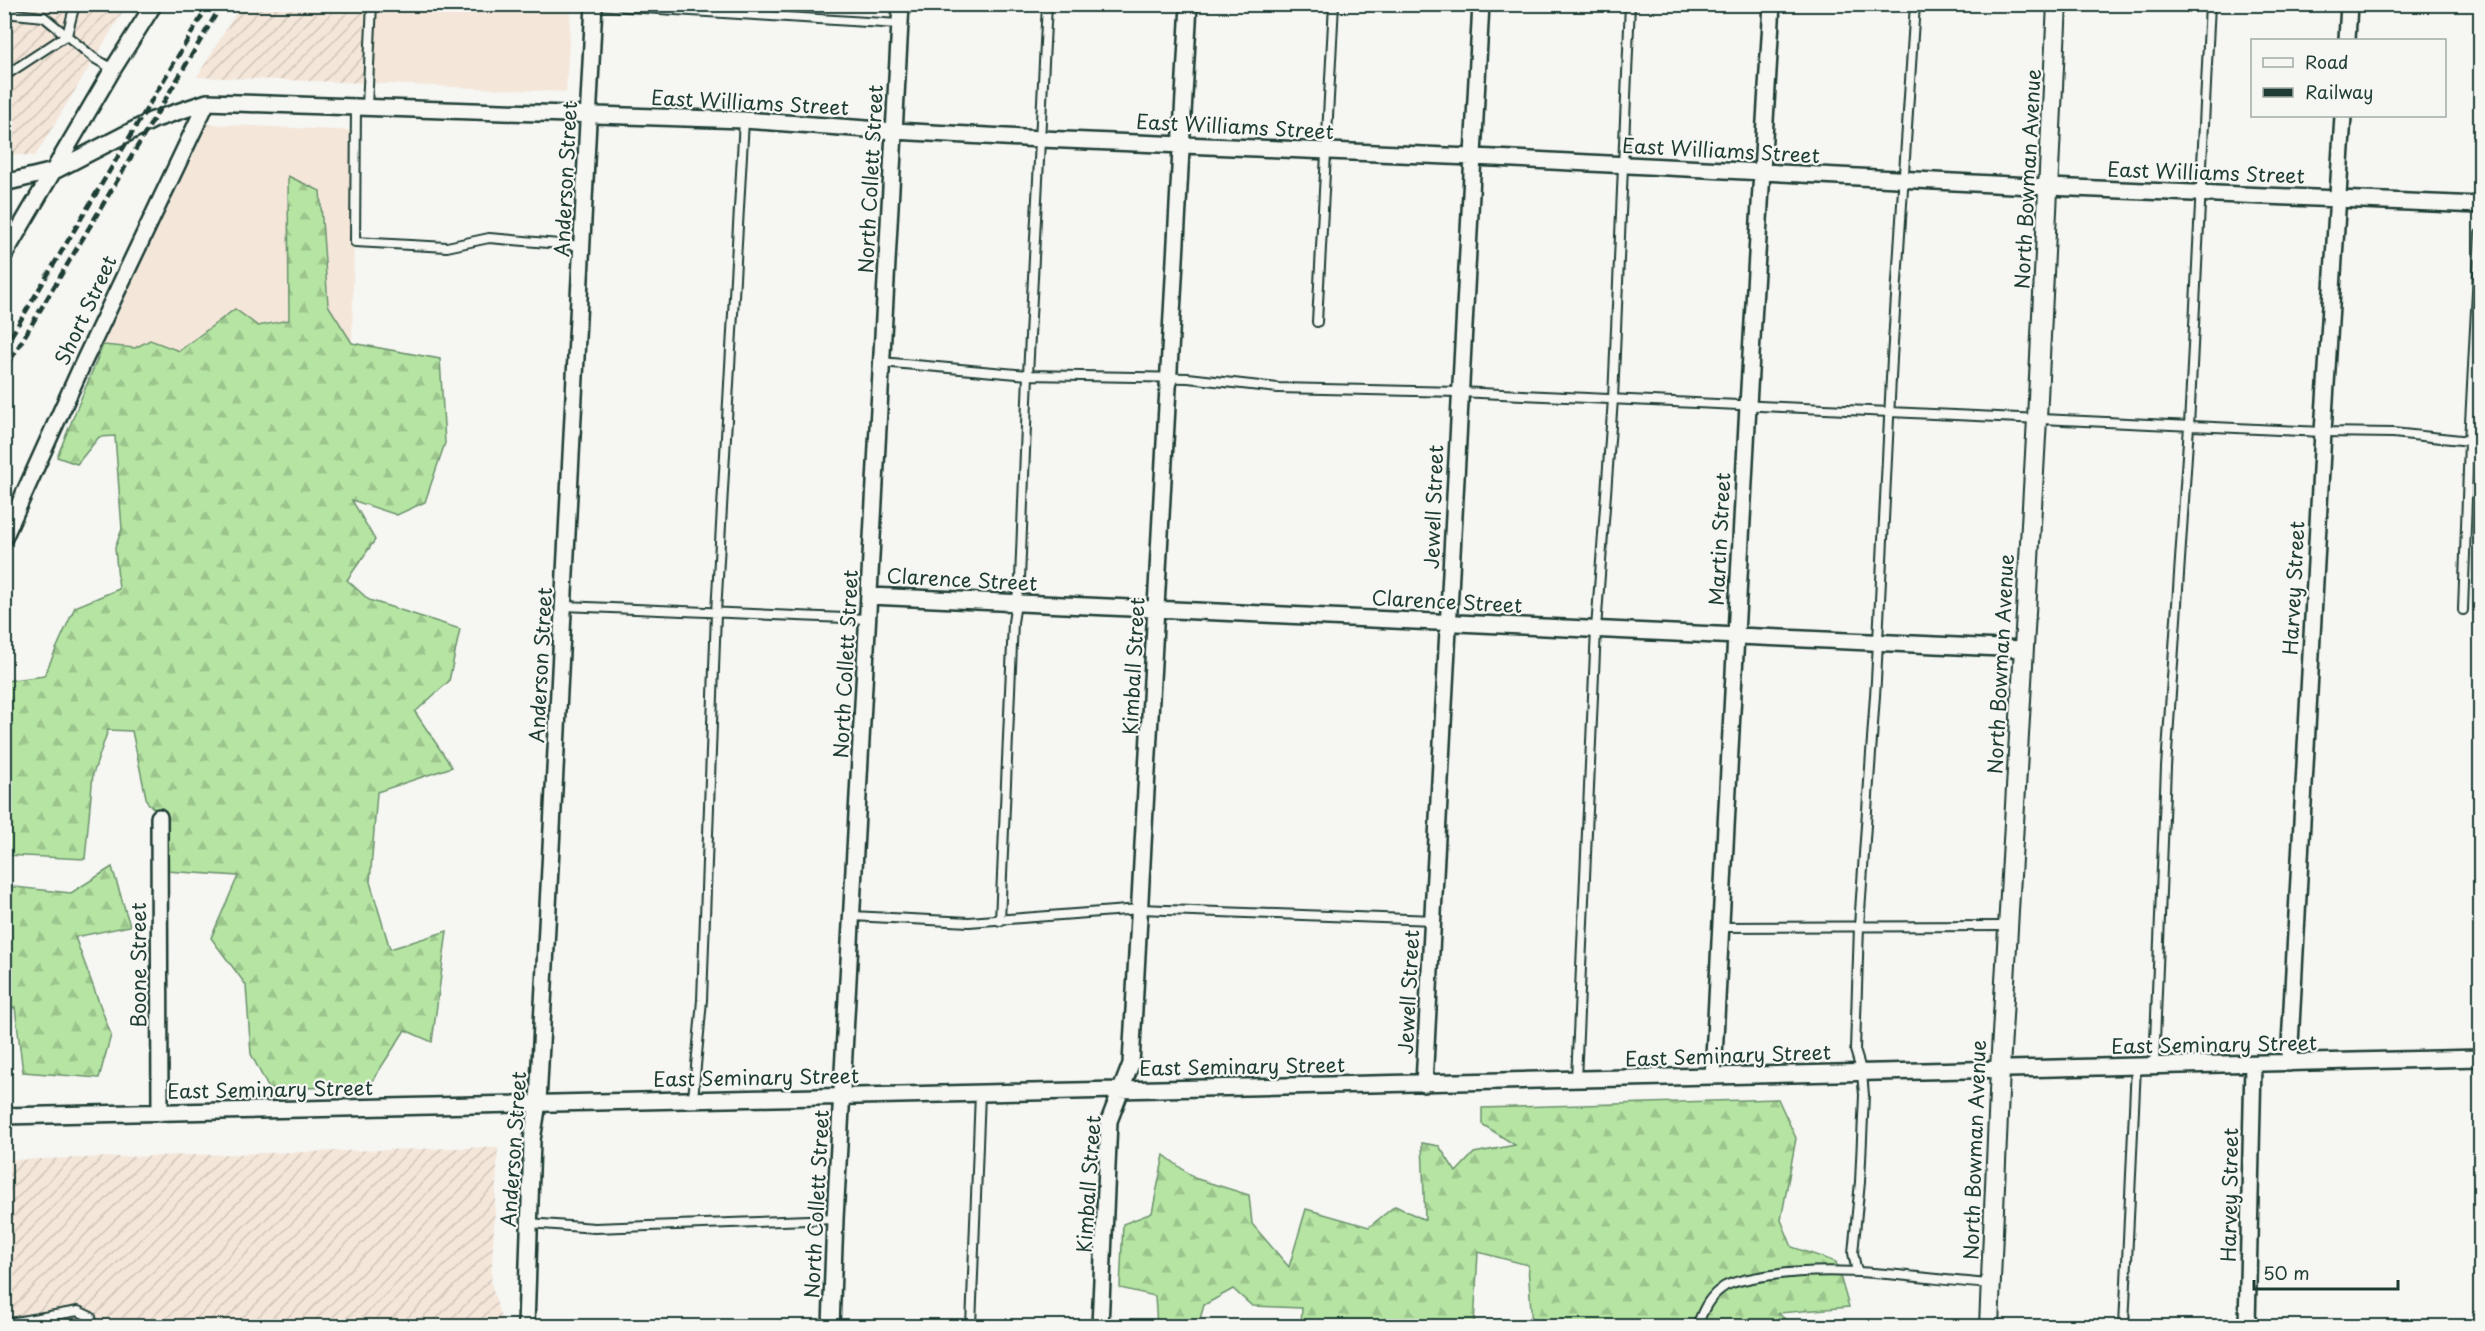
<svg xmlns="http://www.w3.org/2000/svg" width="2485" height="1331" viewBox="0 0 2485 1331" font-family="'Playpen Sans',sans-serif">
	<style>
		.built { fill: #f4e6d9 }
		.industrial { fill: url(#industrial-furrows) }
		.forest { fill: url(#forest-firs); stroke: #6a916c; stroke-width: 1.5 }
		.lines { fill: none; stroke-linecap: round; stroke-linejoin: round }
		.service-casing { stroke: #1f3d34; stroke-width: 12 }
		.minor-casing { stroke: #1f3d34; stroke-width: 20 }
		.tertiary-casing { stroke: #1f3d34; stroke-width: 22 }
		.service { stroke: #f6f6f2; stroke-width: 8 }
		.minor { stroke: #f6f6f2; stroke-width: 15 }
		.tertiary { stroke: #f6f6f2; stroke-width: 18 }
		.rail { stroke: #1f3d34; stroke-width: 4.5; stroke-dasharray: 9 4.5; stroke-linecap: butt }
		.labels { text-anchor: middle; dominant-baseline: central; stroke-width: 4.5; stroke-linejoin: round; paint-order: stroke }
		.street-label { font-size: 20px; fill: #1f3d34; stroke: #f6f6f2 }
	</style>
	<defs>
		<pattern id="industrial-furrows" width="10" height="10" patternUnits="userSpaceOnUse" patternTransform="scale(1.5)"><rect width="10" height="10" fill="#f4e6d9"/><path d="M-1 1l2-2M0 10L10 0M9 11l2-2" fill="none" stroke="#d1c6bb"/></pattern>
		<pattern id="forest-firs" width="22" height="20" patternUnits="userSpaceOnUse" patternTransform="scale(1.5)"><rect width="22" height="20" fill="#b6e5a3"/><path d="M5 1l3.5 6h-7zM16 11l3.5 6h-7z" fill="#9cc58d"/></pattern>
	</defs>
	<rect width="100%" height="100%" fill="#f6f6f2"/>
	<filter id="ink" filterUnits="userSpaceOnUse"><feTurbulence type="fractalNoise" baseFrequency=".0167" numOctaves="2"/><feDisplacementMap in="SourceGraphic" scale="12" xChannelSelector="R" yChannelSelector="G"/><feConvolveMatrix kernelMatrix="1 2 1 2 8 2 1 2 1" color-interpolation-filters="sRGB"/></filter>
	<g filter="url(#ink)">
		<path class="built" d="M372 5H571L566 92 368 83Z
			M208 124 356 131 352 343 290 320 258 326 235 309 179 352 150 340 135 348 103 345Z"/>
		<path class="industrial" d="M4 5H127L35 156 5 154Z
			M241 5H372L368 83 197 77Z
			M498 1147 491 1283 503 1326H5L4 1160Z"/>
		<path class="forest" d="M288 176 320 191 328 305 352 343 440 359 445 443 425 502 397 515 352 500 375 540 347 580 369 600 460 629 449 681 415 712 452 767 377 792 370 882 390 949 447 931 432 1042 405 1030 369 1086 269 1089 251 1054 246 985 211 938 238 876 166 871 167 821 147 802 132 731 108 730 93 774 85 859 5 855V857V681L44 676 75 607 119 589 115 548 122 529 115 436 99 437 77 464 57 457 103 345 135 348 150 340 179 351 235 309 258 326 289 320Z
			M112 867 130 926 75 937 111 1035 99 1078 23 1072 15 1007 5 1012V886L71 893Z
			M1778 1099 1796 1138 1781 1220 1792 1247 1836 1262 1849 1307 1778 1313 1793 1326H1532L1528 1265 1478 1252 1474 1324 1356 1321 1359 1326H1301L1302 1308 1252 1306 1233 1289 1204 1305 1198 1326H1157L1155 1296 1120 1288 1123 1224 1152 1213 1164 1155 1194 1178 1249 1195 1252 1224 1289 1267 1306 1209 1369 1227 1395 1206 1425 1220 1422 1143 1439 1146 1456 1172 1474 1153 1515 1145 1482 1124V1108Z"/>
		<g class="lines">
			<defs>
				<path id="service" d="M579 4 899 24
					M4 13 44 17 94 58 113 69
					M4 73H9L67 35 75 4
					M356 106 355 242 447 247 489 238 583 246
					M367 106 372 4
					M1317 322 1334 4
					M881 362 1028 375 1188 378 1278 388 1459 392 2323 432 2393 433 2480 442
					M564 606 869 619
					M2463 610 2469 442 2480 234
					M852 916 969 922 1140 909 1434 920
					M1000 921 1013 622 1020 579 1028 375 1047 4
					M1719 927 2008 926
					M2154 1066 2166 767 2189 426 2210 4
					M1576 1080 1596 629 1613 399 1630 4
					M693 1099 702 1000 716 613 744 120
					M529 1223 595 1228 835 1219
					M1857 1272 1853 1253 1860 1182 1864 1095 1862 1073 1855 1050 1859 926 1876 681 1892 358 1915 4
					M4 1324 78 1311 91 1317 93 1326
					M971 1326 980 1093
					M1697 1326C1703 1310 1709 1296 1725 1286 1737 1280 1752 1278 1765 1276 1839 1264 1915 1278 1990 1284
					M2124 1326 2136 1066"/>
				<path id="minor" d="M2347 40 2349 4
					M4 183 54 171 153 120 207 102 744 120 894 131 1041 139 1495 158 2049 187 2480 205
					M4 255 113 69 154 4
					M4 538 83 363 207 102
					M870 596 2023 649
					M159 817 160 1113
					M2289 1063 2323 432 2343 116
					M1713 1076 1748 405 1772 4
					M1424 1084 1481 4
					M4 1116 2480 1058
					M526 1326 532 1140 538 1103 594 4
					M831 1326 835 1219 901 4
					M1100 1326 1109 1121 1131 1064 1189 4
					M2247 1326 2253 1064"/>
				<path id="tertiary" d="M1989 1326 2000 1069 2037 419 2057 4"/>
			</defs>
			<use href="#service" class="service-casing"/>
			<use href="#minor" class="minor-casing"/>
			<use href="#tertiary" class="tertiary-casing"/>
			<use href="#service" class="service"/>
			<use href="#minor" class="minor"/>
			<use href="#tertiary" class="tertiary"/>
			<path class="rail" d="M4 348 209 4
				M4 371 222 4"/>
		</g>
	</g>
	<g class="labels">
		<g class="street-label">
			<text transform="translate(750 102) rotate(3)">East Williams Street</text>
			<text transform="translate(1235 126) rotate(3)">East Williams Street</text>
			<text transform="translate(1721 150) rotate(3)">East Williams Street</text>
			<text transform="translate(2206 172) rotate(2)">East Williams Street</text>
			<text transform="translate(565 179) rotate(-87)">Anderson Street</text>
			<text transform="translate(870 179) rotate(-87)">North Collett Street</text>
			<text transform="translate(2027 179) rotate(-87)">North Bowman Avenue</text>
			<text transform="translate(85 310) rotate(-65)">Short Street</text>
			<text transform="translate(1433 507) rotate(-88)">Jewell Street</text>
			<text transform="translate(1719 539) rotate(-87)">Martin Street</text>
			<text transform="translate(962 579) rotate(3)">Clarence Street</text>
			<text transform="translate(2293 588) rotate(-87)">Harvey Street</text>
			<text transform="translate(1447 601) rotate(3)">Clarence Street</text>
			<text transform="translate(845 664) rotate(-87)">North Collett Street</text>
			<text transform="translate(2000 664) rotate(-87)">North Bowman Avenue</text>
			<text transform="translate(540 665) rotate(-87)">Anderson Street</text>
			<text transform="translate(1133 666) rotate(-87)">Kimball Street</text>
			<text transform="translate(138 965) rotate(-90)">Boone Street</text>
			<text transform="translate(1408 992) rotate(-87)">Jewell Street</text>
			<text transform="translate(2214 1044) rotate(-1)">East Seminary Street</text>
			<text transform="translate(1728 1055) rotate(-2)">East Seminary Street</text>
			<text transform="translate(1242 1066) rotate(-1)">East Seminary Street</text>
			<text transform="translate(756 1077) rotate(-1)">East Seminary Street</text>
			<text transform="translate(270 1089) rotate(-1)">East Seminary Street</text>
			<text transform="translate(513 1149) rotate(-86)">Anderson Street</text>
			<text transform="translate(1974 1150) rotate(-88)">North Bowman Avenue</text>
			<text transform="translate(1088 1184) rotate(-86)">Kimball Street</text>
			<text transform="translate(2229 1195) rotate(-89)">Harvey Street</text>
			<text transform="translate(816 1204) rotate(-87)">North Collett Street</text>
		</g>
	</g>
	<rect width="2485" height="1331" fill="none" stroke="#f6f6f2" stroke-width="24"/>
	<rect x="12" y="12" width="2461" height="1307" fill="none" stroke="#1f3d34" stroke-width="2" filter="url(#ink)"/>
	<rect x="2251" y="39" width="195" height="78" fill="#f6f6f2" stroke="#a0aca6" stroke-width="1.5"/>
	<rect x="2263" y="58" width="30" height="9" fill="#f6f6f2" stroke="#a0aca6" stroke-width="1.5"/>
	<text x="2305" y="69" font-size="18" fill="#1f3d34">Road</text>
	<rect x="2263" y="88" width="30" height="9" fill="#1f3d34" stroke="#a0aca6" stroke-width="1.5"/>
	<text x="2305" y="99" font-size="18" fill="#1f3d34">Railway</text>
	<path d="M2254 1280v9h144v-9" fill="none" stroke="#1f3d34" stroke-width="3"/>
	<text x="2263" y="1280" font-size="18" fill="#1f3d34" stroke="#f6f6f2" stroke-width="4.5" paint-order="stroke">50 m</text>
</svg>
